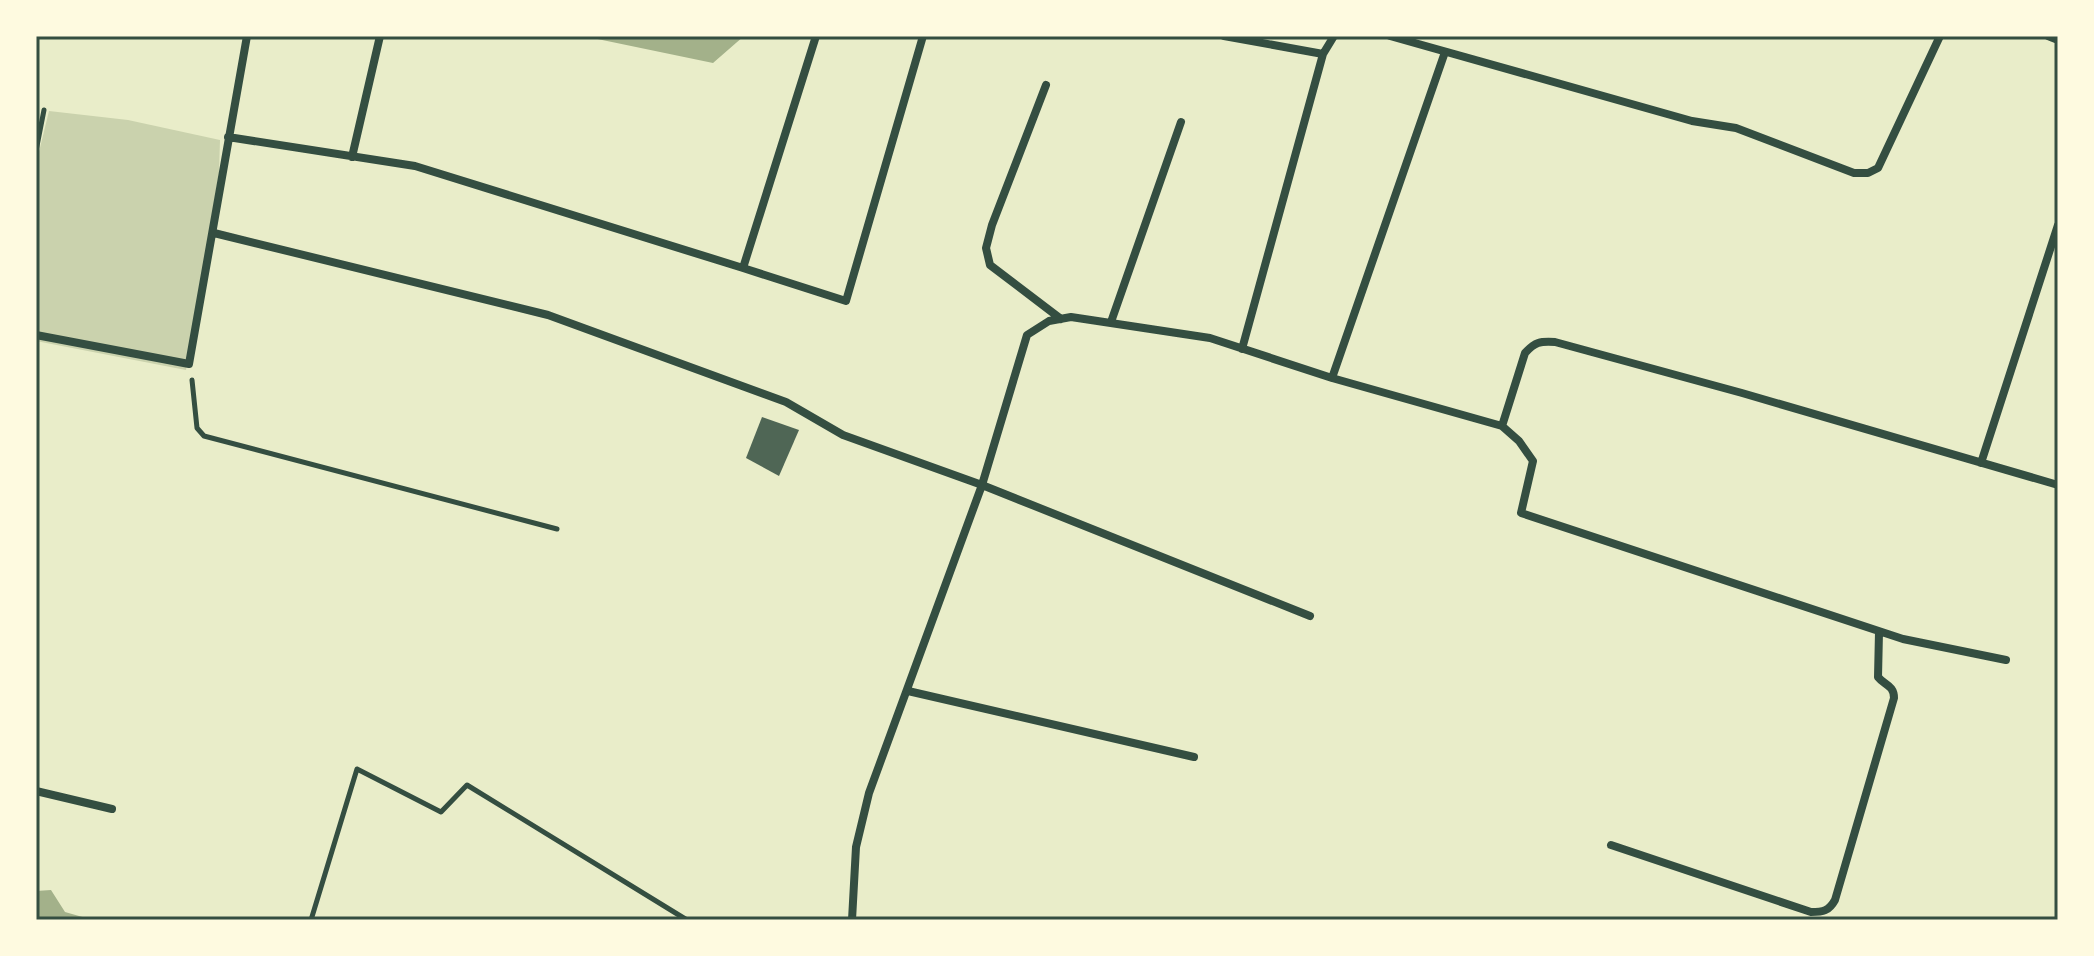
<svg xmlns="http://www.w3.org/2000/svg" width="2094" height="956" viewBox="0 0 2094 956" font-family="Rubik,sans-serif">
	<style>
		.green { fill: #cad2ad }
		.water { fill: #a3b18a }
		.building { fill: #4f6655 }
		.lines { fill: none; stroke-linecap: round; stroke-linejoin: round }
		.path { stroke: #344e41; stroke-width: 5 }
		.minor { stroke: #344e41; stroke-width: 8 }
		.neatline { fill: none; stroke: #344e41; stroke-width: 3 }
	</style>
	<rect width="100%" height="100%" fill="#e9edc9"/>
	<path class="green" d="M49 111 128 120 220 140 219 173 186 370 36 341V164Z"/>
	<path class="water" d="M583 36H744L713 63Z
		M51 890 65 912 93 920H36V891Z"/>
	<path class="building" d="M762 417 799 430 779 476 746 458Z"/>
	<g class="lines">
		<path class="path" d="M36 151 44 110
			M192 380 197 428 204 436 557 529
			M311 920 357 769 441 812 467 785 687 920"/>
		<path class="minor" d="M1224 36 1323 54 1334 36
			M1390 36 1692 121 1736 128 1854 173H1868L1878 168 1940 36
			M2048 36 2058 40
			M1046 85 992 225 986 248 990 265 1061 319
			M228 137 415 166 743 268 816 36
			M352 157 380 36
			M214 233 548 315 786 402 843 435 982 485 1027 335 1049 321 1071 317 1210 338 1332 378 1502 426 1519 441 1533 461 1521 513 1903 639 2006 660
			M743 268 846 301 923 36
			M1111 322 1181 122
			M36 335 189 364 247 36
			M1242 349 1323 54
			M1332 378 1445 52
			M1502 426 1525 353C1535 342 1540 341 1555 342L1742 393 2058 485
			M1981 463 2058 225
			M908 691 1194 757
			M36 791 112 809
			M1611 845 1811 912C1823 912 1829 911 1835 900L1894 698C1894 685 1884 685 1878 677L1879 632
			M852 920 856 847 869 793 982 485 1310 616"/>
	</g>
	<rect width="2094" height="956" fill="none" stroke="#fefae0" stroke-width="76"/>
	<rect x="38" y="38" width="2018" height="880" class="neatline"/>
</svg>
